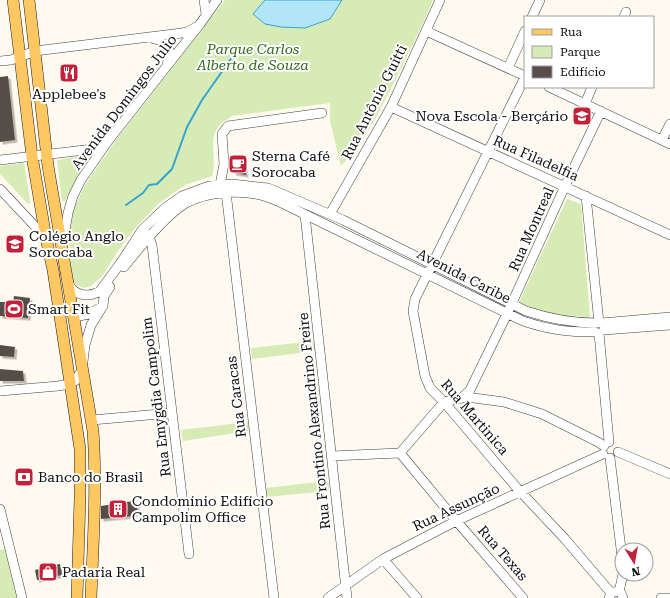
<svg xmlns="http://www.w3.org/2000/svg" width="670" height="598" viewBox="0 0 670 598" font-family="'Roboto Serif',serif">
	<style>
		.green { fill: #d7ebb7 }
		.water { fill: #b2e5f8; stroke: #36a4d2 }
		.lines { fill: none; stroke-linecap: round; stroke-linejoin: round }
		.stream { stroke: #36a4d2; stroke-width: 2 }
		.building { fill: #574d4a; filter: url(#shadow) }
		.minor-casing { stroke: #414141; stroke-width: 10 }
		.major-casing { stroke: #1f1f1f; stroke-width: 12 }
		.minor { stroke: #fff; stroke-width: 9 }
		.major { stroke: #fdc761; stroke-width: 11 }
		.labels { text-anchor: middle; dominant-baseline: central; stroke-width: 4; stroke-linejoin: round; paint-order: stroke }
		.park-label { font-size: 14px; font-style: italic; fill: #33681c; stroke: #fff }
		.poi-label { font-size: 14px; fill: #0e0e0e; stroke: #fff; text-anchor: start }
		.street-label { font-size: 14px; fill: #0e0e0e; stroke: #fff }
	</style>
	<defs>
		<filter id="shadow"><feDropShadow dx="2.5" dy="2.5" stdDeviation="0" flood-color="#0004"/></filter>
	</defs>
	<rect width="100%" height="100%" fill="#fffaef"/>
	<path class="green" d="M225 0H433C422 27 409 52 396 78 381 109 365 141 341 166L330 121V103L232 116C228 119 222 122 219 126 207 139 218 160 212 176L185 185 159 203 136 227 117 252 103 275 91 286 84 288 75 284 73 281 68 235 73 210 85 185 116 140Z
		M92 154 93 155 76 179 65 201H62L57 160Z
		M24 163 30 199V203L28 204 0 174V166Z
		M567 199 581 204 590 317 559 315 538 311 519 302Z
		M314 341 315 351 252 359 251 348Z
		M248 422 249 431 183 441 181 430Z
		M328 481 329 491 265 497V488Z
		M5 549 18 598H0V550Z"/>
	<path class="water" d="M265 0H342L330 19 305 28 281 27 265 24 253 14Z"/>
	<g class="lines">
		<path class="stream" d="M126 205 143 193 149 185 157 184 172 169 187 127 202 100 235 53"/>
	</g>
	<path class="building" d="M8 76 15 140 0 142V77Z
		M231 158H243L246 175 234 173 232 169Z
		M14 296 30 298 28 318 0 316V302H13Z
		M0 345 15 347 14 357 0 356Z
		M0 369 23 371 24 381H0Z
		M133 501 137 505V510L133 516 101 519V506Z
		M60 564 62 575 37 580 35 570Z"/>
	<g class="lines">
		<defs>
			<path id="minor" d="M204 0 206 14
				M532 17 540 0
				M624 17 626 12
				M426 31 525 76
				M154 39C168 40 173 51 167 64
				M0 61 11 60 35 51 182 33 187 32 196 27
				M508 68 525 31
				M525 77 415 299 413 311 425 376 430 388 444 402 517 488 565 539 611 593
				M549 87 670 144
				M585 104 592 87
				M391 107 670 235
				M662 140 670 124
				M0 160 93 149 106 143
				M220 185 224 164 222 134 228 126 322 113
				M0 189 46 238
				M226 192 274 598
				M586 196 599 323
				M330 214 391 107 440 0
				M305 215 347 598
				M146 233 149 237 152 245 189 554
				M63 242 68 213 73 196 81 180 108 141 200 24 217 0
				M124 267C139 248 166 215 186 203 209 191 243 189 267 197 276 200 284 204 292 208L523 321C550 330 567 332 595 332
				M68 282C73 296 89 298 100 291L122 261 142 230 165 208 182 196 209 186 232 184 268 188 343 220 526 311C550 319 572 323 597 323
				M74 317 89 314 103 306 104 296 110 287
				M602 323 670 317
				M604 330 670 325
				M599 333 609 442
				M0 391 58 386 70 384 75 381 82 370 85 345 91 325 101 309
				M462 398 470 390 507 314 565 186 601 111
				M92 420 171 413
				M618 452 670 474
				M400 453 444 402 462 398H474L504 402 542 414 598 442 604 446
				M400 453 453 517 523 598
				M331 456 400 453
				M610 458 622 557
				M0 509 22 598
				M383 559 417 598
				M619 592 623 574
				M328 598 383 559 456 521 603 454
				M609 598 611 593 617 591 621 593 623 598
				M661 598H670"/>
			<path id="major" d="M13 0 32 156 46 238 53 270 80 449V498L77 598
				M29 0 48 166 93 431C97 487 93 542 91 598"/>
		</defs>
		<use href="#minor" class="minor-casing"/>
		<use href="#major" class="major-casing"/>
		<use href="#minor" class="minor"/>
		<use href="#major" class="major"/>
	</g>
	<defs>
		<symbol id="restaurant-square" viewBox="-11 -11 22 22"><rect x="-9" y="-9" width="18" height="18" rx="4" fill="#c32139" stroke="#fff"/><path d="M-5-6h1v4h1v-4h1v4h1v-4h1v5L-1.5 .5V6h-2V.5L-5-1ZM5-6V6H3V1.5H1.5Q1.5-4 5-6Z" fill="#fff"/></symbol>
		<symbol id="school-square" viewBox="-11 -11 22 22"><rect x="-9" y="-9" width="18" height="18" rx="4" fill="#c32139" stroke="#fff"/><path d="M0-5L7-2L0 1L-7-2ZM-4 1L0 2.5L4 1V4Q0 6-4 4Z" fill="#fff"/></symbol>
		<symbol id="cafe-square" viewBox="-11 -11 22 22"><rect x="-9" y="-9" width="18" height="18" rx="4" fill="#c32139" stroke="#fff"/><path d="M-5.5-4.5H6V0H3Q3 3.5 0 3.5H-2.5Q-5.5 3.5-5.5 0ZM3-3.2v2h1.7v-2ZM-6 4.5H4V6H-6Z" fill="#fff"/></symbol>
		<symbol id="stadium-square" viewBox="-11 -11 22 22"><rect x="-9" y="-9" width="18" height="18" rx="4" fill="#c32139" stroke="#fff"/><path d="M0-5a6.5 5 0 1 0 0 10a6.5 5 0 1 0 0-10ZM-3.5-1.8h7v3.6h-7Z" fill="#fff"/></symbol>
		<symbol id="bank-square" viewBox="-11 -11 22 22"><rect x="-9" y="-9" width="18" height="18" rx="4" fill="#c32139" stroke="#fff"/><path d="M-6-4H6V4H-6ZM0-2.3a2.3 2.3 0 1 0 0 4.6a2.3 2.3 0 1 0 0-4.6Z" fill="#fff"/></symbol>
		<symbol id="building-square" viewBox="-11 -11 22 22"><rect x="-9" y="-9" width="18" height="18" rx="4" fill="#c32139" stroke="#fff"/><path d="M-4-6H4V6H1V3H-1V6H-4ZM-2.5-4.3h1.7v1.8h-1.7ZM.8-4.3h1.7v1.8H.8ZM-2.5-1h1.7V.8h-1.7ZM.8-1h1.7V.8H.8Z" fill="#fff"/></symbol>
		<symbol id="shop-square" viewBox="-11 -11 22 22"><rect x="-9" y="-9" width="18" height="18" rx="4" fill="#c32139" stroke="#fff"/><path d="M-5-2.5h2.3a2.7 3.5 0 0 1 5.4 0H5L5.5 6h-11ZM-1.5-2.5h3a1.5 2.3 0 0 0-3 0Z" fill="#fff"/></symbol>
	</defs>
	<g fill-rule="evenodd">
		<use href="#restaurant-square" x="58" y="62" width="22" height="22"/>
		<use href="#school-square" x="571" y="105" width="22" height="22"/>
		<use href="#cafe-square" x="227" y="153" width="22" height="22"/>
		<use href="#school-square" x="4" y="233" width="22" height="22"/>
		<use href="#stadium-square" x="3" y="298" width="22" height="22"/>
		<use href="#bank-square" x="13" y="466" width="22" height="22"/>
		<use href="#building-square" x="107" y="498" width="22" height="22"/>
		<use href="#shop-square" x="37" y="561" width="22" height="22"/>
	</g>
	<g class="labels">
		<g class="park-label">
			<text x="253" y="49">Parque Carlos<tspan x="253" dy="16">Alberto de Souza</tspan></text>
		</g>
		<g class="poi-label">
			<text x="69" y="94" text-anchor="middle">Applebee's</text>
			<text x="568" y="116" text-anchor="end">Nova Escola - Berçário</text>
			<text x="252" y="156">Sterna Café<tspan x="252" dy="16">Sorocaba</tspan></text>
			<text x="29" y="236">Colégio Anglo<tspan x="29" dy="16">Sorocaba</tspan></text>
			<text x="28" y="309">Smart Fit</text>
			<text x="38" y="477">Banco do Brasil</text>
			<text x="132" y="501">Condomínio Edifício<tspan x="132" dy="16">Campolim Office</tspan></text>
			<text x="62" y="572">Padaria Real</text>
		</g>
		<g class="street-label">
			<text transform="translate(124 102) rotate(-53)">Avenida Domingos Julio</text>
			<text transform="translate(374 102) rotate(-63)">Rua Antônio Guitti</text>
			<text transform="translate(536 158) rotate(24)">Rua Filadelfia</text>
			<text transform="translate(531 229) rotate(-66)">Rua Montreal</text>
			<text transform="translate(464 276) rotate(27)">Avenida Caribe</text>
			<text transform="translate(156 397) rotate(-97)">Rua Emygdia Campolim</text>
			<text transform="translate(236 397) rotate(-97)">Rua Caracas</text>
			<text transform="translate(475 417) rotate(49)">Rua Martinica</text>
			<text transform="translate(314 421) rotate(-96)">Rua Frontino Alexandrino Freire</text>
			<text transform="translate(456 507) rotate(-25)">Rua Assunção</text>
			<text transform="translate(503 553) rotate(49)">Rua Texas</text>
		</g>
	</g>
	<rect x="524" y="16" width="130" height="72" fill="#ffffff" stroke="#9f9f9f"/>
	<rect x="532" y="29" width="20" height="6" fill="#fdc761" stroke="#9f9f9f"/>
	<text x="560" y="36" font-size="12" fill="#0e0e0e">Rua</text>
	<rect x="532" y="46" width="20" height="12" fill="#d7ebb7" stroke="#9f9f9f"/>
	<text x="560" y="56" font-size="12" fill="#0e0e0e">Parque</text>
	<rect x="532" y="66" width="20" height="12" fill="#574d4a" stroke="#9f9f9f"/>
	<text x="560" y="76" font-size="12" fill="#0e0e0e">Edifício</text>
	<g transform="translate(634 562) rotate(169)"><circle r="19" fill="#ffffff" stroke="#9f9f9f"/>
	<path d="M0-3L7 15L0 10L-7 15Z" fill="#c32139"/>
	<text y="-6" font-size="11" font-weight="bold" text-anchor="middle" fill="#0e0e0e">N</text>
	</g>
</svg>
